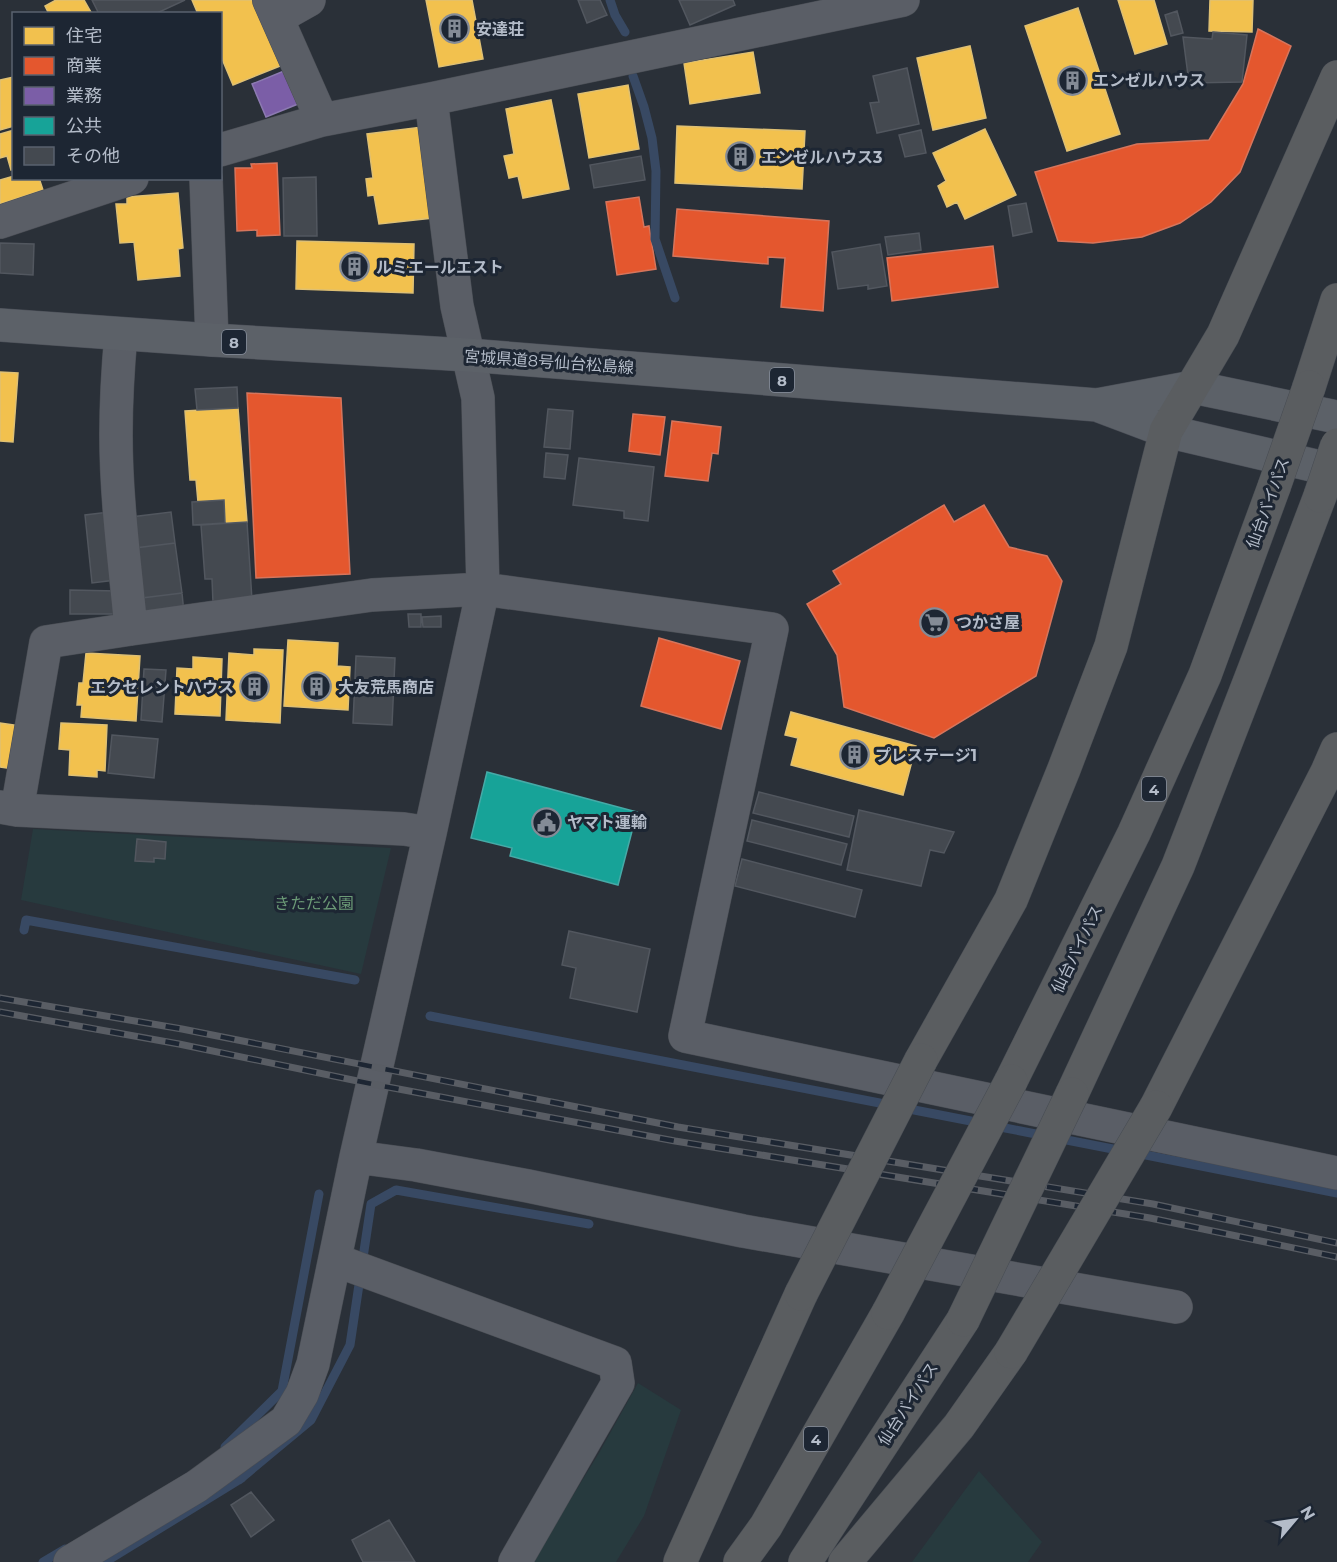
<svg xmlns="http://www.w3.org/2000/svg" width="1337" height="1562" viewBox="0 0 1337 1562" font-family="Montserrat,'Noto Sans JP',sans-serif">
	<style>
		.green { fill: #273a3e }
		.homes { fill: #f2c14e; stroke: #dfc073; stroke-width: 1.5 }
		.shops { fill: #e4572e; stroke: #d6755c; stroke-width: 1.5 }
		.offices { fill: #7b5ea7; stroke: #8c7ab1; stroke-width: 1.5 }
		.public { fill: #17a398; stroke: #46aaa7; stroke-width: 1.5 }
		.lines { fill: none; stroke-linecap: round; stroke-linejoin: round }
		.stream { stroke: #384963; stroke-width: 9 }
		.building { fill: #444950; stroke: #52575f; stroke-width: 1.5 }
		.minor-casing { stroke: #484c53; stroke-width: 34 }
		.major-casing { stroke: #484c55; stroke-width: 34 }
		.highway-casing { stroke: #474c53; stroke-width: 34 }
		.minor { stroke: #5a5e66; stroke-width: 33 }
		.major { stroke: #5c6168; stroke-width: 33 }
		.highway { stroke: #5a5d60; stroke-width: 33 }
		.rail-casing { stroke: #595d64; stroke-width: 7 }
		.rail { stroke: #1d2633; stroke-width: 4.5; stroke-dasharray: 14; stroke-linecap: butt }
		.highway-bridge-casing { stroke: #474c53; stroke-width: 34; stroke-linecap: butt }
		.highway-bridge { stroke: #5a5d60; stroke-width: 33 }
		.labels { text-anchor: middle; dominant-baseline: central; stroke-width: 6; stroke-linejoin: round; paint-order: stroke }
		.shield { fill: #1d2633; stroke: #878f9c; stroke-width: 1.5 }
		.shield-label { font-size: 15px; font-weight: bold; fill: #b4bcc9 }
		.poi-label { font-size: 16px; font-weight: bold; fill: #b4bcc9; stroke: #1d2633; text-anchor: start }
		.street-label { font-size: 16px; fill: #b4bcc9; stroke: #1d2633 }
		.park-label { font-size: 16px; fill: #6b9a76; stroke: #1d2633 }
	</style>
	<rect width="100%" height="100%" fill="#2a3038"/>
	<path class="green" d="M33 829 391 848 361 974 21 900Z
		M638 1383 681 1410 644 1516 616 1562H532L599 1453Z
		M979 1471 1042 1542 1028 1562H912Z"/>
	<path class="homes" d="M56 0H84L92 14H49L45 6Z
		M192 0H254L285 64 233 85 220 54V14H198Z
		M426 0H472L483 59 439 67Z
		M1118 0H1154L1167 44 1135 54Z
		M1210 0H1253L1252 32 1209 31Z
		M1078 8 1120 134 1067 151 1025 26Z
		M970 46 986 118 933 130 917 58Z
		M753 52 760 93 690 104 684 63Z
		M14 77V126L0 130V80Z
		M628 85 639 149 589 158 578 94Z
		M551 100 569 189 523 198 518 176 509 178 504 156 514 154 506 109Z
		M677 126 805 131 802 189 675 183Z
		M422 127 433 218 379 224 374 195 368 196 366 179 373 178 367 134Z
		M985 129 1016 195 965 219 957 202 947 207 938 186 946 181 933 153Z
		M14 130V169L11 170 7 156 0 158V134Z
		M14 176V178H39L43 190 0 204V180Z
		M178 193 183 248 178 249 180 276 138 280 134 242 120 243 116 204H127V197Z
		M297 241 414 244 413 293 296 289Z
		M0 372 18 373 13 442 0 441Z
		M238 408 247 522 225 523 224 500 198 502 196 480H190L185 411Z
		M288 640 338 643 337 666 350 667 348 710 284 706Z
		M254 649 283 650 280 723 226 720 229 653 254 655Z
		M86 653 140 656 136 721 81 717 82 705H77L79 683H83Z
		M193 657 222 659 220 716 175 714 177 668 193 669Z
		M791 712 916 746 903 795 791 765 798 738 785 735Z
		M0 723 20 726 13 769 0 767Z
		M61 723 107 725 105 771 97 770V777L69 775 70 750 59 749Z"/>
	<path class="shops" d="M1258 29 1291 46 1240 172 1211 202 1180 223 1142 237 1093 243 1058 241 1035 172 1137 144 1209 140 1243 84Z
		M277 163 280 235 257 236V230L237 231 235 168H252L251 164Z
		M639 197 644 227 649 226 656 269 617 275 606 202Z
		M677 209 829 221 823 311 781 307 785 258 768 257V264L673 256Z
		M993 246 998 287 892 301 887 258Z
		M247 393 341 398 350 574 256 578Z
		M633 414 665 417 660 455 629 451Z
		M672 421 721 427 718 454 712 453 708 481 665 476Z
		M944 505 954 522 984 505 1009 547 1047 556 1062 581 1036 676 934 738 844 707 837 655 807 604 841 584 833 571Z
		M659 638 740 661 721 729 641 706Z"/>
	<path class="offices" d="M284 71 298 104 266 117 252 84Z"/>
	<path class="public" d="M487 772 637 812 618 885 510 856 512 848 471 838Z"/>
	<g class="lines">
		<path class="stream" d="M610 0 615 15 625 32
			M633 76 644 107 652 138 656 171 655 239 675 298
			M24 930 26 920 355 980
			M430 1016 890 1105
			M904 1108 981 1123
			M995 1126 1123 1151
			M1136 1153 1337 1193
			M225 1447 282 1391 319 1194
			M239 1480 311 1420 350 1345 371 1204 396 1190 589 1224
			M43 1562 65 1549
			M105 1562 242 1478"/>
	</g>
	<path class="building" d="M92 0H185L155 14H99Z
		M578 0H600L607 15 587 23Z
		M679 0H733L735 5 690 25Z
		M1177 11 1183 33 1171 36 1165 15Z
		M1213 32 1247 35 1242 82 1189 83 1183 37 1212 39Z
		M907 68 919 124 877 133 870 103 879 102 873 76Z
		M921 130 926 153 905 157 899 135Z
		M641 156 645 180 594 188 590 165Z
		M316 177 317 236H284L283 178Z
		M1026 203 1032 232 1013 236 1008 206Z
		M919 233 921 250 888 255 885 237Z
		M0 243 34 244 33 275 0 273Z
		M880 244 887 286 868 289V285L838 289 832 252Z
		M237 387 238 408 197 410 195 389Z
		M548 409 573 411 570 449 544 447Z
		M546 453 568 455 565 479 544 477Z
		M579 458 654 467 648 521 624 518V511L573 505Z
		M224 500 225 523 193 525 192 502Z
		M109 512 116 580 92 583 85 515Z
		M171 512 175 543 135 548 131 517Z
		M247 522 252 600 213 603 212 579H205L201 525Z
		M175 543 182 593 142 598 135 548Z
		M70 590 117 591V614H70Z
		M182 593 184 613 145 618 142 598Z
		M408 614H421V627H409Z
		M441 616V627H423L422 617Z
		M356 656 395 658 392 725 353 723Z
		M144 669 166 670 162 722 141 720Z
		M112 735 158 739 154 778 108 773Z
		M759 792 854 816 849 837 753 813Z
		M859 810 954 832 944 853 930 850 921 886 847 870Z
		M752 820 847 844 841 865 747 841Z
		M137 839 166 842 165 859 154 858V862L135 861Z
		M742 859 862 890 855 917 735 886Z
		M569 931 650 949 637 1012 570 998 576 968 562 965Z
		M251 1492 274 1520 251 1537 231 1505Z
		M389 1520 415 1562H363L352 1540Z"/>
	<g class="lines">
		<defs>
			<path id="minor" d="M269 0 322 120
				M277 18 309 0
				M220 150 322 120 431 99 903 0
				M206 178 212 340
				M0 222 132 178
				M121 334C118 367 116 401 116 435 116 500 125 564 131 629
				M0 807 17 810 404 829 430 833
				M17 810 46 642 131 629 372 595 483 589 772 629 685 1036 1337 1173
				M356 1157 416 1165 528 1186 743 1231 1176 1307
				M335 1260 615 1363 618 1383 515 1562
				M70 1562 197 1486 286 1421 302 1394 313 1364 356 1157 430 833 483 589 478 398 457 306 431 99"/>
			<path id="major" d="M0 325 212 340 468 355 1097 405 1193 387 1337 417
				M1097 405 1166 431 1337 471"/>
			<path id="highway" d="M1309 387 1337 300
				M921 1060 1011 900 1064 769 1111 646 1166 431 1223 335 1337 77
				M1011 1081 1134 833 1205 675 1274 487
				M1072 1094 1178 866 1254 670 1320 496
				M1156 1107 1327 772 1337 749
				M680 1562 801 1294
				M740 1562 766 1526 888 1313
				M805 1562 963 1320
				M845 1562 959 1426 1011 1352"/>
		</defs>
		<use href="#minor" class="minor-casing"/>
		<use href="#major" class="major-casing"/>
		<use href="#highway" class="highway-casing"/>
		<use href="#minor" class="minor"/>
		<use href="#major" class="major"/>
		<use href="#highway" class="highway"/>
		<defs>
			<path id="rail" d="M0 998 182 1029 678 1127 1153 1204 1337 1243
				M0 1012 179 1044 372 1084 675 1141 1150 1218 1337 1257"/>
		</defs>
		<use href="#rail" class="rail-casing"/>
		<use href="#rail" class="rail"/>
		<defs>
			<path id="highway-bridge" d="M1274 487 1309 387
				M1320 496 1337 445
				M801 1294 921 1060
				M888 1313 1011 1081
				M963 1320 1072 1094
				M1011 1352 1156 1107"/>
		</defs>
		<use href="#highway-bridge" class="highway-bridge-casing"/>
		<use href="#highway-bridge" class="highway-bridge"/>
	</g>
	<defs>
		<symbol id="building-ring" viewBox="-11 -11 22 22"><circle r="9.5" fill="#1d2633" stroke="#848b96" stroke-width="1.5"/><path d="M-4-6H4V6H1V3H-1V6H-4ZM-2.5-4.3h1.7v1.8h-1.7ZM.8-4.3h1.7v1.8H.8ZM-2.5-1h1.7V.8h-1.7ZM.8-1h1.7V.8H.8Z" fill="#848b96"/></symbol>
		<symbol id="supermarket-ring" viewBox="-11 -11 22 22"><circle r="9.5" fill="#1d2633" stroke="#848b96" stroke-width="1.5"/><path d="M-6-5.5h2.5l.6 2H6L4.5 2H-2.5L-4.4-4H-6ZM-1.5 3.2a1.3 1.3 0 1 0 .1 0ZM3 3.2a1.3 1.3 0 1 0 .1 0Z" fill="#848b96"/></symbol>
		<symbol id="civic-ring" viewBox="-11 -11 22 22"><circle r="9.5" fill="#1d2633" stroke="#848b96" stroke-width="1.5"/><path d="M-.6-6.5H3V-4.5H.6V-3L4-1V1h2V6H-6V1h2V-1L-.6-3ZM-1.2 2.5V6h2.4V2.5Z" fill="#848b96"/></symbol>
	</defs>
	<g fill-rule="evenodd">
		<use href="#building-ring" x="438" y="12" width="33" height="33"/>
		<use href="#building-ring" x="1056" y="64" width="33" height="33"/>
		<use href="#building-ring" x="724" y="140" width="33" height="33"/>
		<use href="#building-ring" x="338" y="250" width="33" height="33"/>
		<use href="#supermarket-ring" x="918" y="606" width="33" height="33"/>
		<use href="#building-ring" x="238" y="670" width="33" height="33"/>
		<use href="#building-ring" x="300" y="670" width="33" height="33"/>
		<use href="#building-ring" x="838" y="738" width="33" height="33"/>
		<use href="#civic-ring" x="530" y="806" width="33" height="33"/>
	</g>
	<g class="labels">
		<g class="shield">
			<rect x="222" y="330" width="24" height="24" rx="4.5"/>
			<rect x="770" y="368" width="24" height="24" rx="4.5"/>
			<rect x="1142" y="777" width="24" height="24" rx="4.5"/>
			<rect x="804" y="1427" width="24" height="24" rx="4.5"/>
		</g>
		<g class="shield-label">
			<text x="234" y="342">8</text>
			<text x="782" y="380">8</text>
			<text x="1154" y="789">4</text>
			<text x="816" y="1439">4</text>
		</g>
		<g class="poi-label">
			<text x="476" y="29">安達荘</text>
			<text x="1093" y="80">エンゼルハウス</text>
			<text x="761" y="157">エンゼルハウス3</text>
			<text x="376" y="267">ルミエールエスト</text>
			<text x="956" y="622">つかさ屋</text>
			<text x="234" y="687" text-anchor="end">エクセレントハウス</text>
			<text x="338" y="687">大友荒馬商店</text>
			<text x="875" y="755">プレステージ1</text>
			<text x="567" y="822">ヤマト運輸</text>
		</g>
		<g class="street-label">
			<text transform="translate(549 362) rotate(4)">宮城県道8号仙台松島線</text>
			<text transform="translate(1268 503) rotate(-70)">仙台バイパス</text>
			<text transform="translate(1077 949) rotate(-64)">仙台バイパス</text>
			<text transform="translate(908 1404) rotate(-57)">仙台バイパス</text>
		</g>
		<g class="park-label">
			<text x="314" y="903">きただ公園</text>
		</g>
	</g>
	<rect x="12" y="12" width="210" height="168" fill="#1d2633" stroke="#59626f" stroke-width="1.5"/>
	<rect x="24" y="27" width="30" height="18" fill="#f2c14e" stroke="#59626f" stroke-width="1.5"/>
	<text x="66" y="42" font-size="18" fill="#b4bcc9">住宅</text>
	<rect x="24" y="57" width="30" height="18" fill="#e4572e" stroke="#59626f" stroke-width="1.5"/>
	<text x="66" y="72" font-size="18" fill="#b4bcc9">商業</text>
	<rect x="24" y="87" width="30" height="18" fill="#7b5ea7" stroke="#59626f" stroke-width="1.5"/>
	<text x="66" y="102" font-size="18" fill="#b4bcc9">業務</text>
	<rect x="24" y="117" width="30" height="18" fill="#17a398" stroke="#59626f" stroke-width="1.5"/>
	<text x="66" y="132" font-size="18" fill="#b4bcc9">公共</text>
	<rect x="24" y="147" width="30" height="18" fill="#444950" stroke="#59626f" stroke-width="1.5"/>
	<text x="66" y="162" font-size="18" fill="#b4bcc9">その他</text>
	<g transform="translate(1295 1520) rotate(61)" stroke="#1d2633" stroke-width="4.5" paint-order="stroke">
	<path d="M0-4.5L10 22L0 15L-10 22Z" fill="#b4bcc9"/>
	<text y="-9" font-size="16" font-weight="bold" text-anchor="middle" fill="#b4bcc9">N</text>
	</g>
</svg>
